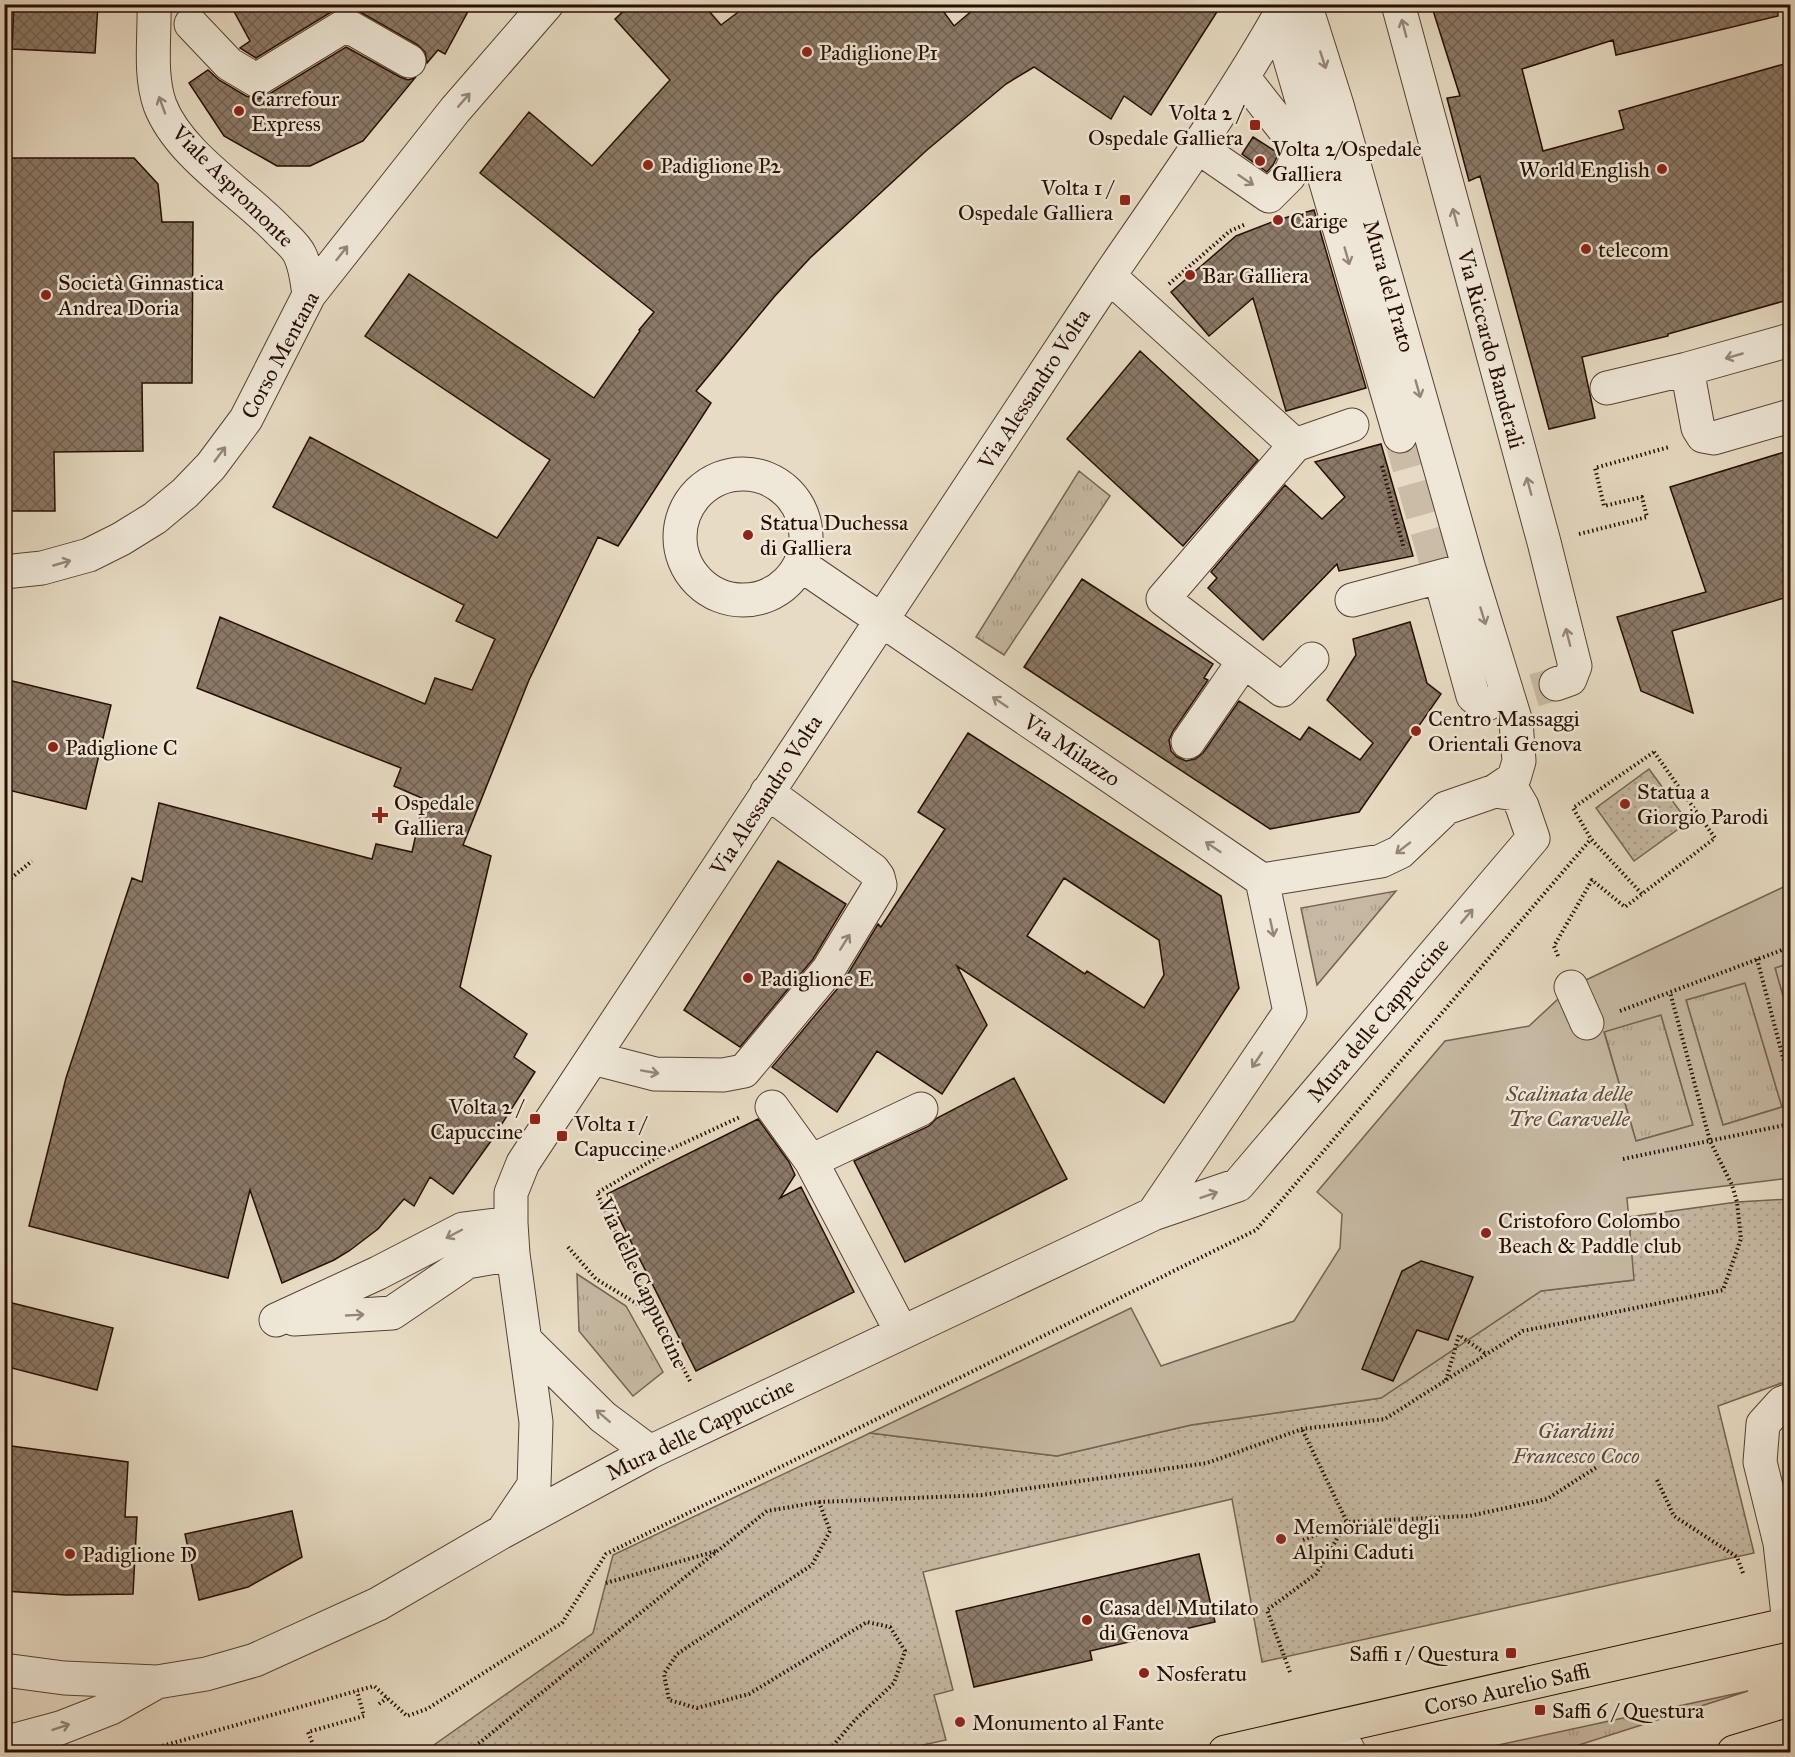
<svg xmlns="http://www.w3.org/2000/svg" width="1795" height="1757" viewBox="0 0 1795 1757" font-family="'IM FELL Great Primer',serif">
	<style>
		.grass { fill: url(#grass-tufts); stroke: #766352; stroke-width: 1.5 }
		.park { fill: url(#park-dots); stroke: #766352; stroke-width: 1.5 }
		.garden { fill: #c6b8a2; stroke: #766352; stroke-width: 1.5; fill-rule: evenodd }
		.building { fill: url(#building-cross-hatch); stroke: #270e03; stroke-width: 1.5; fill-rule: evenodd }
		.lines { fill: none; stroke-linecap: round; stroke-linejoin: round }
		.minor-tunnel { stroke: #cabca6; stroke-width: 33; stroke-dasharray: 33 16; stroke-linecap: butt }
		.minor-casing { stroke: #574133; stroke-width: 35 }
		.major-casing { stroke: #270e03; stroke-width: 35 }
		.path { stroke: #270e03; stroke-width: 4; stroke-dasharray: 1.5 3; stroke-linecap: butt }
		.minor { stroke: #efe8d8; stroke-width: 33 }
		.major { stroke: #e7dbc3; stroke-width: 33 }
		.oneway { stroke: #958678 }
		.poi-dot { fill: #8f2418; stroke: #efe8d8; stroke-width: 2 }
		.labels { text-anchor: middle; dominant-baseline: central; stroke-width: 5; stroke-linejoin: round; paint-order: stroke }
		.poi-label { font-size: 22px; fill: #270e03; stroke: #efe8d8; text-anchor: start }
		.street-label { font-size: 22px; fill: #270e03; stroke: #efe8d8 }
		.park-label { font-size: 22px; font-style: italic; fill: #5f4a3b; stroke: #efe8d8 }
	</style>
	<defs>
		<pattern id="grass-tufts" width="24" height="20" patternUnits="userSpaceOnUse" patternTransform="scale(1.5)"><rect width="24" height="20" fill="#c6b8a2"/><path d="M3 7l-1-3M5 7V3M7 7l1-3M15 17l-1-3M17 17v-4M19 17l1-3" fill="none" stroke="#aa9d8a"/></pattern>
		<pattern id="park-dots" width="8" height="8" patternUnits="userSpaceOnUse" patternTransform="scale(1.5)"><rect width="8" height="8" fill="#c6b8a2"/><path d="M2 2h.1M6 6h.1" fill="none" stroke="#aa9d8a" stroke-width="1.8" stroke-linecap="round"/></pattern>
		<pattern id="building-cross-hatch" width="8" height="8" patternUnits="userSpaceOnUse" patternTransform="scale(1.5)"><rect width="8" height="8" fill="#8b7967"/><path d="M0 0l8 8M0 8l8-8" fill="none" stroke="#726253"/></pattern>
	</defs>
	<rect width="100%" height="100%" fill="#e7dbc3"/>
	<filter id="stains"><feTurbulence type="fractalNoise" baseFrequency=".00333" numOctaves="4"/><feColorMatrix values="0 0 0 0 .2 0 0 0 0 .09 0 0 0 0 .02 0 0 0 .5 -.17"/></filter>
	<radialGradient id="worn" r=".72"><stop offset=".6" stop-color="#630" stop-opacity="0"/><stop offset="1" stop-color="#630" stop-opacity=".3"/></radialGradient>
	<path class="grass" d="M1079 471 1110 496 1004 655 976 637Z
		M1396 891 1317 985 1301 908Z
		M1790 963V1021L1775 968Z
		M1745 983 1782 1107 1723 1125 1686 1000Z
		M1661 1015 1693 1125 1636 1141 1604 1031Z
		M577 1274 626 1306 663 1372 633 1396 579 1331Z
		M1748 1691 1557 1752H1466Z"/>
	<path class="park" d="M1649 769 1688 822 1634 861 1596 808Z
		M1790 1199V1380L1718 1406 1754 1553 1262 1662 1232 1499 923 1572 953 1690 934 1695 946 1740 891 1752H424L593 1633 613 1555 870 1433 1057 1456 1191 1425 1381 1398 1541 1291 1633 1280 1629 1217 1737 1202Z"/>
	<path class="garden" d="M1790 884V963L1775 968 1790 1021V1178L1627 1198 1634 1280 1541 1291 1381 1398 1191 1425 1057 1456 870 1433 1131 1308 1161 1366 1294 1321 1340 1248 1342 1214 1317 1192 1445 1041 1529 1026 1571 987ZM1745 983 1782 1107 1723 1125 1686 1000ZM1661 1015 1693 1125 1636 1141 1604 1032Z"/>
	<path class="building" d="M14 4H98L95 53 12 49Z
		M230 4H472L445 54 438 50 427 63 425 52 418 45 355 9 346 6 336 9 256 58 240 48 250 41Z
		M631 4H703L721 25 749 4H938L954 26 980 4H1222L1151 115 1124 96 1111 119 1034 67 1006 84 927 150 810 258 774 297 696 391 711 403 618 546 598 537 529 680 463 845 491 856 460 987 527 1034 514 1057 535 1072 491 1141 453 1194 430 1177 414 1206 404 1199 378 1229 349 1251 334 1260 282 1283 250 1190 228 1278 29 1226 66 1078 132 878 142 882 159 803 372 859 376 844 412 852 424 799 394 786 401 768 197 688 220 617 425 704 435 678 472 690 495 639 456 621 464 605 273 507 310 437 497 538 550 460 365 336 409 274 594 398 640 331 639 330 654 312 480 173 529 112 592 166 670 80 615 19Z
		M1431 4H1777L1778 16 1616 55 1613 40 1522 69 1543 151 1624 129 1619 111 1791 62V299L1668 334V336L1582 357 1595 418 1549 429 1480 176 1469 181 1447 98 1460 96Z
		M346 47 400 77 408 80 415 78 363 141 310 166H277L224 136 189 83 208 70 219 80 246 96 257 99 266 96Z
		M1253 137 1275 151 1277 157 1273 165 1267 172 1242 154Z
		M7 158H134L158 184 162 222H193L192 383H142L143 451 54 452 55 511H4V205H7Z
		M1314 210 1366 388 1286 411 1253 298 1209 336 1171 292 1236 236 1277 220Z
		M1140 351 1258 460 1183 546 1067 439Z
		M1381 444 1413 556 1339 571 1337 564 1263 640 1208 588 1217 578 1211 572 1285 485 1322 519 1345 497 1315 462Z
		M1791 450V596L1672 631 1693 713 1641 691 1617 617 1706 592 1670 487Z
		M1082 579 1213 664 1204 678 1208 680 1173 731 1169 740 1171 751 1177 757 1186 761 1195 759 1203 753 1239 701 1300 740 1309 727 1360 760 1373 743 1327 700 1356 655 1353 639 1410 622 1427 683 1441 694 1359 812 1270 829 1024 667Z
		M4 679 111 705 86 809 4 789Z
		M968 733 1221 896 1239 988 1164 1103 957 966 987 1025 942 1094 877 1051 837 1112 772 1067 843 982 878 924 881 927 945 829 918 812ZM1064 878 1159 940 1164 975 1144 1008 1087 971 1085 974 1027 936Z
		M778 861 846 904 813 959 740 1047 684 1010Z
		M1014 1078 1067 1179 905 1262 854 1161 929 1126 937 1118Z
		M758 1119 789 1162 795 1175 780 1198 801 1187 854 1292 696 1371 607 1194Z
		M1421 1261 1473 1277 1448 1340 1417 1330 1393 1381 1362 1369 1402 1271Z
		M4 1301 113 1328 97 1390 4 1366Z
		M4 1445 128 1462 125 1517H137L133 1594 66 1595 4 1591Z
		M292 1511 302 1557 248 1587 199 1600 185 1534Z
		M1199 1554 1215 1622 1090 1651 1092 1660 974 1687 956 1611Z"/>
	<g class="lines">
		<path class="minor-tunnel" d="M1400 436 1442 584
			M1487 704 1556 684"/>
		<defs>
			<path id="minor" d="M154 4C155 37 149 74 160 105 179 155 243 193 279 231 286 238 296 246 300 255 306 268 307 281 309 295
				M1398 4 1544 542 1575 666 1570 679 1556 684
				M1278 18 1400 436
				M191 24 229 64 256 80 346 25 409 61
				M1198 147 1269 196 1289 176 1297 158 1291 138 1243 77
				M1109 276 1295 445 1163 599 1282 690 1312 659
				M1790 340 1687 369 1698 428 1703 436 1714 438 1790 416
				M1607 388 1687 369
				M1295 445 1352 425
				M680 537a63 63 0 1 1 126 0a63 63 0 1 1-126 0Z
				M801 565 1262 880
				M4 572 42 568 89 555 121 539 155 518 185 493 211 466 246 419 309 295 455 110 547 4
				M1442 584 1473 696 1480 702 1487 704
				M1352 600 1461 571
				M1188 742 1244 661
				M1571 987 1587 1023
				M593 1058 655 1074 723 1075 744 1071 828 970 880 885 878 877 873 870 767 792
				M772 1107 811 1161 901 1331
				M811 1161 921 1109
				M1153 1214 1290 1012 1262 880 1381 861 1400 852 1446 808 1495 791 1514 778 1519 761 1516 722 1469 569 1337 105 1305 4
				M294 1319 392 1313 467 1262 513 1254
				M276 1320 378 1273 463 1229 511 1223
				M525 1340 603 1417 650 1452
				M505 1528 534 1485 536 1422 513 1254 511 1223V1193L523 1163 1109 276C1170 187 1233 99 1286 4
				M1789 1624 1780 1543 1760 1462 1763 1424 1782 1403 1790 1400
				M4 1670 64 1678 157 1682 206 1674 255 1660 378 1604 502 1532 650 1452 1153 1214 1238 1185 1533 838 1522 806 1515 794 1495 791
				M1324 1731 1347 1748 1349 1752
				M4 1743 60 1728 111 1708 157 1682"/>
			<path id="major" d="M1225 1752 1790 1624
				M1734 1752 1790 1735"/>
		</defs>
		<use href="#minor" class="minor-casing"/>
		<use href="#major" class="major-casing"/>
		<path class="path" d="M1169 284 1230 231 1246 224
			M1382 466 1404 549
			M1579 534 1647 517 1642 497 1604 506 1595 468 1669 447
			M1654 752 1715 838 1642 894 1591 839 1573 808Z
			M4 884 32 861
			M1558 956 1554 946 1592 880 1625 907 1642 894
			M1757 959 1790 1084
			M1620 1011 1790 947
			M1623 1159 1790 1124
			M568 1247 596 1279 654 1314
			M1446 1380 1459 1335 1486 1354
			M690 1381 655 1314 597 1193 671 1149 740 1117
			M1657 1480 1674 1516 1737 1557 1743 1573
			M819 1502 982 1495 1207 1463 1302 1429 1385 1419 1523 1331 1723 1290 1741 1239 1737 1202 1732 1185 1710 1141 1670 992
			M1303 1540 1347 1522 1469 1516 1547 1499 1597 1467
			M606 1583 716 1551
			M1290 1672 1267 1610 1316 1574 1347 1522 1302 1429
			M379 1704 387 1698
			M312 1742 308 1732 364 1716 357 1691
			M141 1752 374 1686 407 1716 427 1709 562 1623 606 1554 1256 1230 1591 839
			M468 1752 767 1511 819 1502 830 1531 812 1565 677 1654 664 1674 669 1700 697 1708 749 1694 867 1622 890 1627 905 1651 894 1683 855 1720 831 1748V1752"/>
		<use href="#minor" class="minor"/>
		<use href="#major" class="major"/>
	</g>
	<defs><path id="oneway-shaft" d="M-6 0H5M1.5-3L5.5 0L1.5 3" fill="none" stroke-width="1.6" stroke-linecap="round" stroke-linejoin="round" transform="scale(1.5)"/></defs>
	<g class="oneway">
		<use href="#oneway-shaft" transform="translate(1404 28) rotate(-105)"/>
		<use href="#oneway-shaft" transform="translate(1323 60) rotate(72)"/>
		<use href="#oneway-shaft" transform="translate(464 100) rotate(-49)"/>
		<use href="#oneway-shaft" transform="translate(162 105) rotate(-110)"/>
		<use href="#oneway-shaft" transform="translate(1246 180) rotate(34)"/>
		<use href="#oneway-shaft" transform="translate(1455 217) rotate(-105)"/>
		<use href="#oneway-shaft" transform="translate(342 253) rotate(-52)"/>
		<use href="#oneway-shaft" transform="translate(1347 256) rotate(74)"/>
		<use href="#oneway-shaft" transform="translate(1734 356) rotate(164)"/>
		<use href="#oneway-shaft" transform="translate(1418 389) rotate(74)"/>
		<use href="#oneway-shaft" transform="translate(220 454) rotate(-53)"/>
		<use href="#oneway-shaft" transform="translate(1529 486) rotate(-105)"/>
		<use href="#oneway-shaft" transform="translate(62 563) rotate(-16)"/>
		<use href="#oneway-shaft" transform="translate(1483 616) rotate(73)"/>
		<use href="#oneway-shaft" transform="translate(1568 637) rotate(-104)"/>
		<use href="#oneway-shaft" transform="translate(1000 702) rotate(-146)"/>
		<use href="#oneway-shaft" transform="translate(1213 847) rotate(-146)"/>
		<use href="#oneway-shaft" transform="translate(1403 848) rotate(142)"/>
		<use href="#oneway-shaft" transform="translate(1467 916) rotate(-50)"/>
		<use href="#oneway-shaft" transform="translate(1272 928) rotate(78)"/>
		<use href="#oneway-shaft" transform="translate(845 942) rotate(-58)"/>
		<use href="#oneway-shaft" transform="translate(1257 1060) rotate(124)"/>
		<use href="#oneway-shaft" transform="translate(650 1072) rotate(10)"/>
		<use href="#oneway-shaft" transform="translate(1209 1195) rotate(-19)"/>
		<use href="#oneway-shaft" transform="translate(454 1234) rotate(152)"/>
		<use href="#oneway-shaft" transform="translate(355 1315) rotate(-3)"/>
		<use href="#oneway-shaft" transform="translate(603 1416) rotate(-139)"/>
		<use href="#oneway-shaft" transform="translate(61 1727) rotate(-19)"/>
	</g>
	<g class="poi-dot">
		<circle cx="807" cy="52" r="6"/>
		<circle cx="239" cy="111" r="6"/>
		<rect x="1249" y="119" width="12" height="12" rx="3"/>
		<circle cx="1260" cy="161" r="6"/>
		<circle cx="648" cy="165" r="6"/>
		<circle cx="1662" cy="169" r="6"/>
		<rect x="1119" y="194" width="12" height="12" rx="3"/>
		<circle cx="1278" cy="220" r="6"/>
		<circle cx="1586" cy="249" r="6"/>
		<circle cx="1190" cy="275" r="6"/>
		<circle cx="46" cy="295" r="6"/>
		<circle cx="748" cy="535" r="6"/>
		<circle cx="1416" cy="731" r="6"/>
		<circle cx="53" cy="747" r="6"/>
		<circle cx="1625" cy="804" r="6"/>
		<path d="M377 806h6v6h6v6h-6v6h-6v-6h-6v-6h6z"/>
		<circle cx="748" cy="978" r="6"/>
		<rect x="529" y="1113" width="12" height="12" rx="3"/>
		<rect x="556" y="1130" width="12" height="12" rx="3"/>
		<circle cx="1486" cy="1233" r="6"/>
		<circle cx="1281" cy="1539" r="6"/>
		<circle cx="70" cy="1554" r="6"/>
		<circle cx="1087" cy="1620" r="6"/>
		<rect x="1505" y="1647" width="12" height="12" rx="3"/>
		<circle cx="1144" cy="1673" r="6"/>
		<rect x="1534" y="1704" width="12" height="12" rx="3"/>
		<circle cx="960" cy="1722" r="6"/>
	</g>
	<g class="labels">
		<g class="poi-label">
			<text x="819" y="52">Padiglione P1</text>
			<text x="251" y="98">Carrefour<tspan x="251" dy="25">Express</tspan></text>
			<text x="1243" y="112" text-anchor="end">Volta 2 /<tspan x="1243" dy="25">Ospedale Galliera</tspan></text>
			<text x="1272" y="148">Volta 2/Ospedale<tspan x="1272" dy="25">Galliera</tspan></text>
			<text x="660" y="165">Padiglione P2</text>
			<text x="1650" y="169" text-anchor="end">World English</text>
			<text x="1113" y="187" text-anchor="end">Volta 1 /<tspan x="1113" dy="25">Ospedale Galliera</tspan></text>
			<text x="1290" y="220">Carige</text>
			<text x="1598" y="249">telecom</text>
			<text x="1202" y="275">Bar Galliera</text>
			<text x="58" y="282">Società Ginnastica<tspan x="58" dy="25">Andrea Doria</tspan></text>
			<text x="760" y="522">Statua Duchessa<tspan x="760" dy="25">di Galliera</tspan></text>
			<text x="1428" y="718">Centro Massaggi<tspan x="1428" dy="25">Orientali Genova</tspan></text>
			<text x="65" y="747">Padiglione C</text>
			<text x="1637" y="791">Statua a<tspan x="1637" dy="25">Giorgio Parodi</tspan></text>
			<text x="394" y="802">Ospedale<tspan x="394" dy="25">Galliera</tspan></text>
			<text x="760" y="978">Padiglione E</text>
			<text x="523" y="1106" text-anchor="end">Volta 2 /<tspan x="523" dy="25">Capuccine</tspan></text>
			<text x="574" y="1123">Volta 1 /<tspan x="574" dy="25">Capuccine</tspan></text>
			<text x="1498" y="1220">Cristoforo Colombo<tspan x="1498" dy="25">Beach &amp; Paddle club</tspan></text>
			<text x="1293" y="1526">Memoriale degli<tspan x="1293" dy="25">Alpini Caduti</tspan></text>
			<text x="82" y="1554">Padiglione D</text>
			<text x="1099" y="1607">Casa del Mutilato<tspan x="1099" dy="25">di Genova</tspan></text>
			<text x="1499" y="1653" text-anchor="end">Saffi 1 / Questura</text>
			<text x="1156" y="1673">Nosferatu</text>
			<text x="1552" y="1710">Saffi 6 / Questura</text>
			<text x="972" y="1722">Monumento al Fante</text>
		</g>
		<g class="street-label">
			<text transform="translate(233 186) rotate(45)">Viale Aspromonte</text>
			<text transform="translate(1389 286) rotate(74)">Mura del Prato</text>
			<text transform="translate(1491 349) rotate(75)">Via Riccardo Banderali</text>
			<text transform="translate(280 355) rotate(-62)">Corso Mentana</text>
			<text transform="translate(1034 389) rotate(-57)">Via Alessandro Volta</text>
			<text transform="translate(1072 750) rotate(34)">Via Milazzo</text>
			<text transform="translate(766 795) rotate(-57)">Via Alessandro Volta</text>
			<text transform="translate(1378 1020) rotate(-50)">Mura delle Cappuccine</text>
			<text transform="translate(643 1283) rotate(65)">Via delle Cappuccine</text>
			<text transform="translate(700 1429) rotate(-26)">Mura delle Cappuccine</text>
			<text transform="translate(1507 1689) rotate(-13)">Corso Aurelio Saffi</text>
		</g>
		<g class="park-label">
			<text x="1569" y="1093">Scalinata delle<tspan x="1569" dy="25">Tre Caravelle</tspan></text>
			<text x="1576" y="1430">Giardini<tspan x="1576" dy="25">Francesco Coco</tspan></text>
		</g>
	</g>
	<rect width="1795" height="1757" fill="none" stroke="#e7dbc3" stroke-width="24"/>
	<rect x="6" y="6" width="1783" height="1745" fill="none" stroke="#270e03" stroke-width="3"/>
	<rect x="12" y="12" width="1771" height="1733" fill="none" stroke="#270e03" stroke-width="1.5"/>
	<rect width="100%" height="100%" filter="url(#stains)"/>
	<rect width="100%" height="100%" fill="url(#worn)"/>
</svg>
